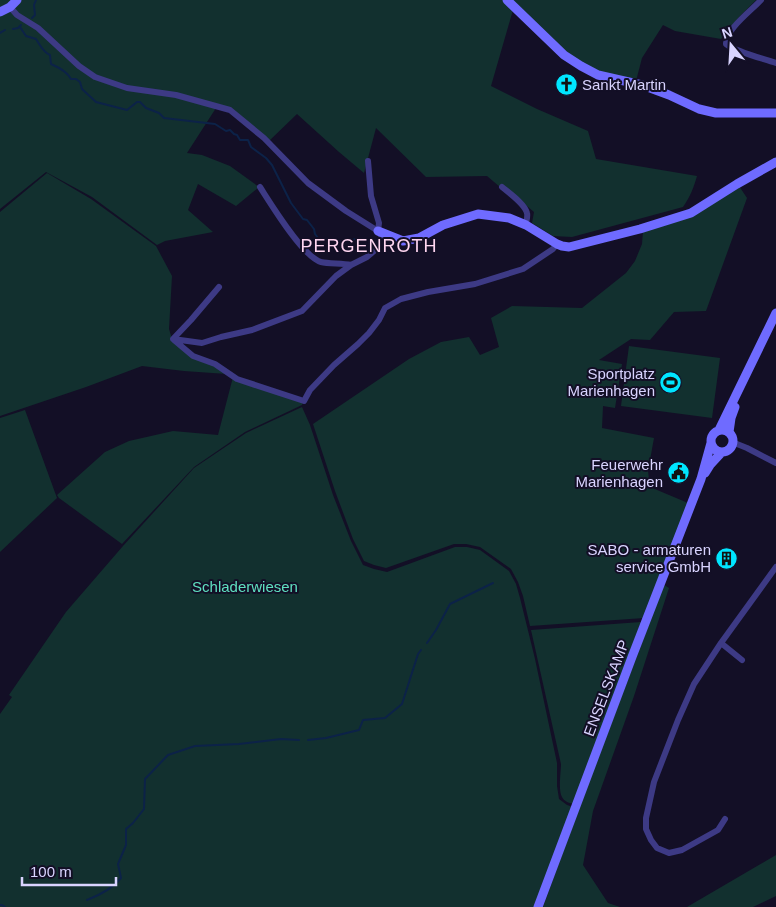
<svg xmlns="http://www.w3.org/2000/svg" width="776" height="907" viewBox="0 0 776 907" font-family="Helvetica,sans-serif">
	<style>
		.green { fill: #12302f }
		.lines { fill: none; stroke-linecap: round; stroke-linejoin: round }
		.stream { stroke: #0c2248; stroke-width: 2 }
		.street { stroke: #3d3a85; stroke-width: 6 }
		.secondary { stroke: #6f6bff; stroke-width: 9 }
		.labels { text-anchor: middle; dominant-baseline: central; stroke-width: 4; stroke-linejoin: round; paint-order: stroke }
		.poi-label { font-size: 15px; fill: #d9d4ff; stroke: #130f26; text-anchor: end }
		.park-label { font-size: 15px; fill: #5fe0c0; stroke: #130f26 }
		.street-label { font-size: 15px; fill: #d9d4ff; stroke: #130f26 }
		.quarter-label { font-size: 18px; letter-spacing: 1px; fill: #ffd6f0; stroke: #130f26 }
	</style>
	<rect width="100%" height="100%" fill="#130f26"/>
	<path class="green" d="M0 0H503L513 10 491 86 537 109 588 131 596 159 697 176C694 187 690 197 683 207L572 237 553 236 532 223 534 212 502 185 500 187 487 176 426 177 376 128 364 173 339 152 297 114 269 141 231 109 216 108 187 153 202 155 230 166 259 187 236 206 198 184 188 210 213 232 165 241 157 245 92 197 46 172 0 209Z
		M511 0H756L739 17 721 39 675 31 663 25 642 58 636 81C624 78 610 76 599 71 565 57 537 25 511 0Z
		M47 173 91 199 156 246 172 276 169 329 172 339 175 343 214 365 227 374 184 371 142 366 86 387 0 416V212Z
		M739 186 747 198 706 311 674 312 650 340 631 339 599 360 622 364 615 408 603 406 602 428 654 438 648 471 650 487 688 503 644 618 530 626 523 596 518 582 511 569 480 547 466 544H454L386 568 374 565 364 561 353 539 335 491 313 424 409 359 441 342 469 337 480 355 499 347 491 318 512 306 582 308 626 273 635 261 642 244 643 231Z
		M629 346 720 358 712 418 621 406Z
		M233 377 303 402 302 405 245 432 194 467 122 544 59 498 57 495 105 452 129 441 173 431 218 435Z
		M302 407 310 425 333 495 351 541 363 565 374 569 387 572 455 547H467L480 550 509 571 516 584 520 598 535 659 557 763V786L559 799 567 805 573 807 536 907H0V714L12 697 9 695 66 612 123 546 194 468 246 433Z
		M25 410 57 498 0 552V418Z
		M664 585 669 588 634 696 593 811 583 865 608 903 620 907H543L580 806Z
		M641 622 573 804C569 803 564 801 562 797 558 790 561 772 561 764L531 630Z
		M776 855V896L753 907H687Z"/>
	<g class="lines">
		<path class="stream" d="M32 18 35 15 34 5 36 0
			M20 27 26 36 36 39C40 45 43 52 50 55L51 64C58 67 68 73 71 79H76L80 82 82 89 96 102 127 110 137 102H140L146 108 159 113 164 118 215 124 226 131 230 130 234 134 237 135 240 140H248L251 147 266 158 272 165 291 203 303 219 307 220 314 229 315 234 318 238 344 242 356 239 365 240
			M13 29 18 28 21 25
			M0 33 5 30
			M427 643 436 630 450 604 493 583
			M308 740 326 738 359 730 363 720 385 718 402 704 418 654 421 650
			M87 900C100 895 112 889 121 878L118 864 126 845V829L133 823 144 809 145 779 168 755 195 746 239 744 281 739 299 740
			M0 905H2L5 907"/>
		<path class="street" d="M761 0C752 10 725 30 726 44 738 53 762 58 776 63
			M10 7 17 15 38 28 79 66 95 77 127 88 176 95 230 110 264 138 308 183 346 211 378 231 383 238 381 245 367 257 351 265 336 276 302 311 252 330 221 337 202 343 173 339 191 320 219 287
			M368 161 371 196 379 223 378 231
			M260 187C271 204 303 257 321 262 329 264 342 263 351 265
			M502 187C509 193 525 204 527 213 528 217 526 221 526 225
			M174 340 193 356 215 364 237 379 304 401 310 390 334 365 358 344 369 333 379 320 385 308 401 299 428 292 475 284 523 269 553 249 557 244
			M732 442 747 448 776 463
			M721 643 742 660
			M725 819 718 830 682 850 669 853 657 848 651 840 646 829V818L654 782 678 720 694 684 721 643 776 567"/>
		<path class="secondary" d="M507 0 564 55 581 66 598 75 642 85 669 95 699 109 716 113H776
			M0 12 10 7 17 0
			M378 231 403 241 419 238 443 225 478 214 509 218 526 225 557 244 562 246 569 247 640 229 691 213 737 184 776 162
			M719 430 776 313
			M711 441a11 11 0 1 1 22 0a11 11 0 1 1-22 0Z
			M729 432 731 418 735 407
			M705 473 710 465 722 452
			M538 907 632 657 701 479 711 443"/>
	</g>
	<defs>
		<symbol id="church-disc" viewBox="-11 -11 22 22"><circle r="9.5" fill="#00e5ff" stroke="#130f26"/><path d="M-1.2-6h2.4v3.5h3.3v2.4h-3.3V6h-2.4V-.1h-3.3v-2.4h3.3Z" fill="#111"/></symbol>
		<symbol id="stadium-disc" viewBox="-11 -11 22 22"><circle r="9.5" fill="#00e5ff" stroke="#130f26"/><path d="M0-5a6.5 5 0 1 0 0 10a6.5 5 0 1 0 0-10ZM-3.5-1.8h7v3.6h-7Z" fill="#111"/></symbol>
		<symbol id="civic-disc" viewBox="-11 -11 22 22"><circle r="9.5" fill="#00e5ff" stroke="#130f26"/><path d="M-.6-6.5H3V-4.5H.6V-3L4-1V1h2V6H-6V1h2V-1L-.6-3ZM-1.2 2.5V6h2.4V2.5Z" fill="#111"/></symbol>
		<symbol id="building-disc" viewBox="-11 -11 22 22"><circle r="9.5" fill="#00e5ff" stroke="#130f26"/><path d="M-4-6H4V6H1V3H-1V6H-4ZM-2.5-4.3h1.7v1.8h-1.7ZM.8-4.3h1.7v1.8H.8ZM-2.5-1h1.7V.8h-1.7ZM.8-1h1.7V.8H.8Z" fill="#111"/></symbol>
	</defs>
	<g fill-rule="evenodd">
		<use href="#church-disc" x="554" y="72" width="25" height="25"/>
		<use href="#stadium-disc" x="658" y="370" width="25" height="25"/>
		<use href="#civic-disc" x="666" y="460" width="25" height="25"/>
		<use href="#building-disc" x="714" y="546" width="25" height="25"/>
	</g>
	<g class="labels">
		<g class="poi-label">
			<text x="582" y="84" text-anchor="start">Sankt Martin</text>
			<text x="655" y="373">Sportplatz<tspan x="655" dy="17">Marienhagen</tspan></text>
			<text x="663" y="464">Feuerwehr<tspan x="663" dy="17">Marienhagen</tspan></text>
			<text x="711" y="549">SABO - armaturen<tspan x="711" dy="17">service GmbH</tspan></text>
		</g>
		<g class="park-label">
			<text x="245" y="586">Schladerwiesen</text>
		</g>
		<g class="street-label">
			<text transform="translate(606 688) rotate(-69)">ENSELSKAMP</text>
		</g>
		<g class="quarter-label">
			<text x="369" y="246">PERGENROTH</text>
		</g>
	</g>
	<g transform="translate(731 45) rotate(342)" stroke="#130f26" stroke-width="4" paint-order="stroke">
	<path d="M0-4L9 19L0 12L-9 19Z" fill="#d9d4ff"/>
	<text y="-8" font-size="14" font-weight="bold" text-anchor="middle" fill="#d9d4ff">N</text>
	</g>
	<path d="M22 877v8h94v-8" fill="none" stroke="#d9d4ff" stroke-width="2.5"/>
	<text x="30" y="877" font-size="15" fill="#d9d4ff" stroke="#130f26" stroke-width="4" paint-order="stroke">100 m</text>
</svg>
